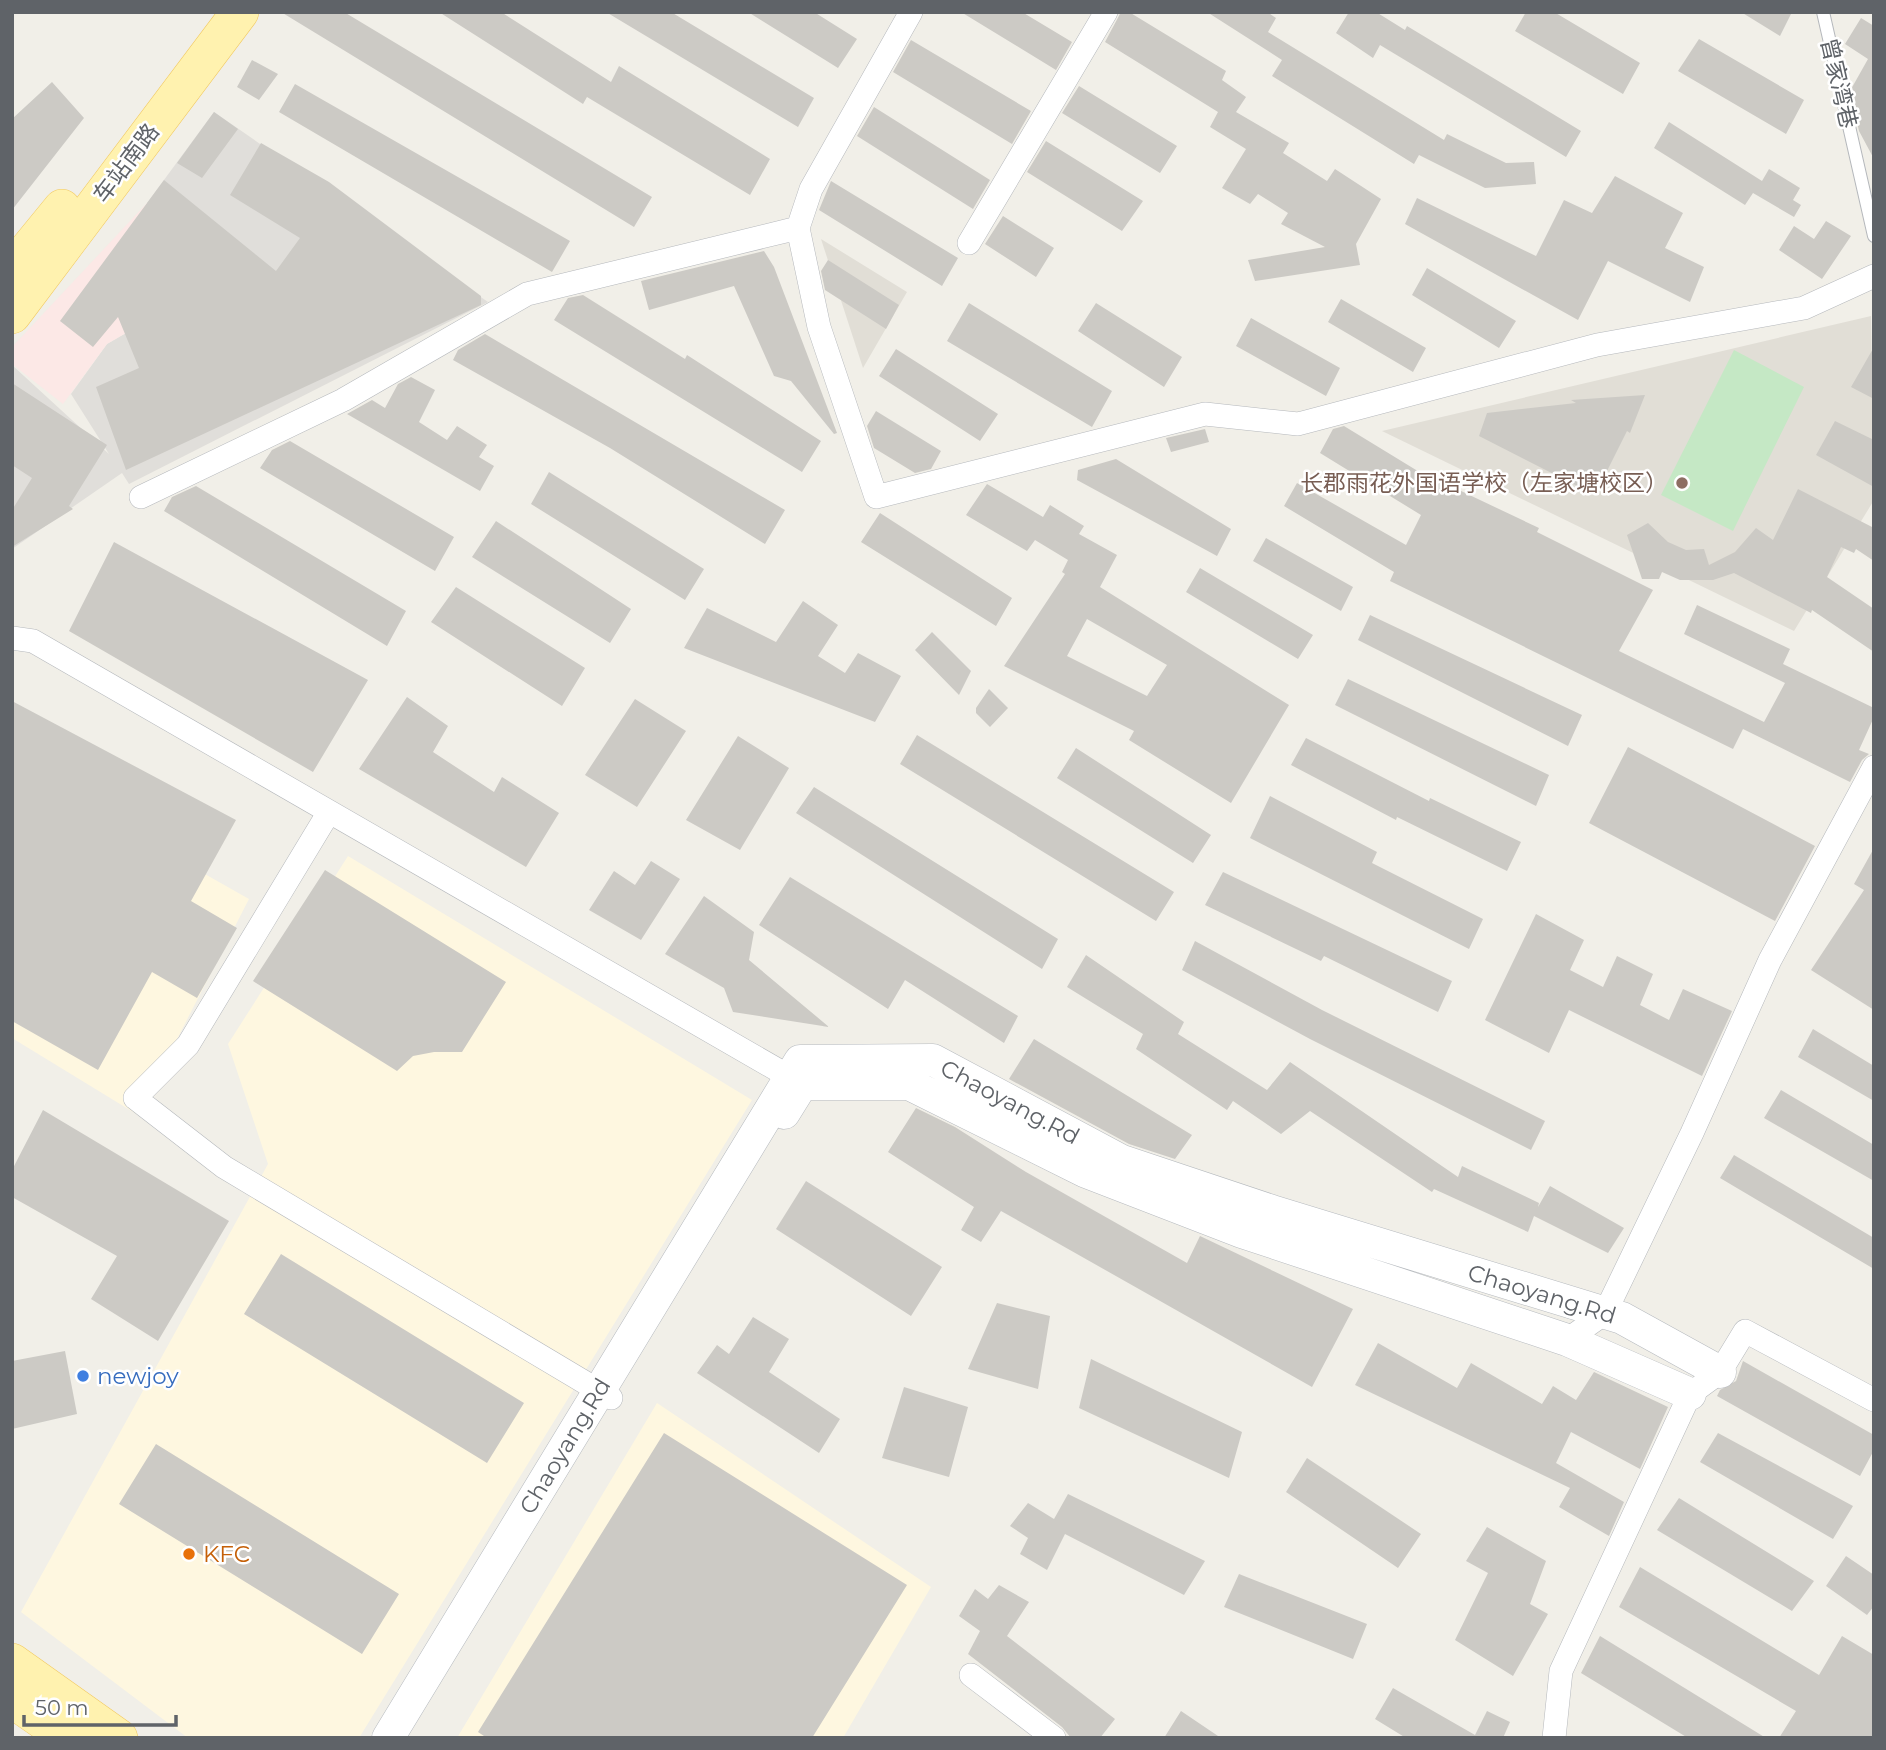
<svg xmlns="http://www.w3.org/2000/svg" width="1886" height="1750" viewBox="0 0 1886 1750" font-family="Montserrat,'Noto Sans SC',sans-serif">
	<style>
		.commercial { fill: #fef7e0 }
		.industrial { fill: #e0deda }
		.education { fill: #e1ded6 }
		.medical { fill: #fce8e6 }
		.green { fill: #c5e8c5 }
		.building { fill: #cccac5; fill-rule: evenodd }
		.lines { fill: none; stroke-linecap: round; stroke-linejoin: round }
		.lane-casing { stroke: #b5b8bc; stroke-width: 14 }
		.street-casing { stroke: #b5b8bc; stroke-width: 24 }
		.secondary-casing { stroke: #b6babf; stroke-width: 33 }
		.primary-casing { stroke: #f2c960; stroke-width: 38 }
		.lane { stroke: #fff; stroke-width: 12 }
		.street { stroke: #fff; stroke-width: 23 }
		.secondary { stroke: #fff; stroke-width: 32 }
		.primary { stroke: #fff2af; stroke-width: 37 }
		.education-dot { fill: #8d6e63; stroke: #fff; stroke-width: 2.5 }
		.shop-dot { fill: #3f7fe0; stroke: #fff; stroke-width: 2.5 }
		.food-dot { fill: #e8710a; stroke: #fff; stroke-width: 2.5 }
		.labels { text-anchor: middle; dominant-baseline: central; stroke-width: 5; stroke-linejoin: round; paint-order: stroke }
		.street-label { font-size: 23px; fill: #5f6368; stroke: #fff }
		.education-label { font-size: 23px; fill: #785e54; stroke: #fff; text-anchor: end }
		.shop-label { font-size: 23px; fill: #366cbe; stroke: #fff; text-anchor: start }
		.food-label { font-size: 23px; fill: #c56008; stroke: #fff; text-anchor: start }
	</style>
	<rect width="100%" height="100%" fill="#f1efe8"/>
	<path class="commercial" d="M12 765 249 899 138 1115 12 1038Z
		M348 856 752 1100 359 1738H188L21 1612 268 1164 228 1044Z
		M657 1403 931 1587 843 1738H457Z"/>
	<path class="industrial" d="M214 112 488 302 129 484 122 473 12 549V365L109 454 71 394 107 344 227 274 147 203Z"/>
	<path class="education" d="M821 239 907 292 863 368Z
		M1871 316 1874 500 1794 631 1382 431Z"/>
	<path class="medical" d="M147 203 228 274 107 344 63 404 12 364V347Z"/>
	<path class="green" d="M1734 350 1804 387 1733 531 1661 495Z"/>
	<path class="building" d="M281 12H344L652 197 634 227Z
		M439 12H501L611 82 619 66 770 159 750 195 587 97 583 104Z
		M606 12H671L814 98 798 127Z
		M748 12H814L857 39 838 68Z
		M961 12H1022L1072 42 1056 70Z
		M1121 12H1129L1226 71 1222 80 1246 97 1236 112 1289 143 1283 153 1327 181 1335 169 1381 199 1356 244 1360 265 1255 281 1248 260 1325 247 1281 224 1288 213 1258 194 1250 204 1222 188 1246 149 1210 127 1218 112 1105 42Z
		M1207 12H1267L1276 18 1268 32 1444 140 1447 134 1506 163 1534 162 1536 184 1485 188 1419 155 1414 164 1272 76 1282 60Z
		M1349 12H1376L1405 30 1407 26 1581 131 1566 157 1380 45 1373 58 1336 33Z
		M1526 12H1554L1640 63 1623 94 1515 31Z
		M1741 12H1792L1780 36Z
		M1861 18 1874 26V159L1859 131 1850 91 1868 59 1845 44Z
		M1699 39 1804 100 1786 134 1678 71Z
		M911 40 1031 111 1012 144 893 72Z
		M252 60 278 74 259 100 237 87Z
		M52 82 84 118 12 210V119Z
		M295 84 570 241 552 272 279 112Z
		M1079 86 1177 146 1160 173 1062 113Z
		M874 107 990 180 973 209 857 136Z
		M214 112 238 129 202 178 177 163Z
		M1669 122 1762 181 1769 169 1800 188 1793 200 1801 205 1794 217 1753 193 1745 205 1654 148Z
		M1046 141 1143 201 1122 231 1027 172Z
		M261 143 329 182 481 296V305L126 470 96 387 139 368 118 317 93 347 60 321 164 180 276 271 300 238 230 195Z
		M1615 176 1683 213 1665 248 1704 267 1690 302 1608 261 1578 320 1405 224 1417 198 1536 256 1564 200 1592 213Z
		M831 181 958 258 942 286 819 210Z
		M1003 216 1054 248 1036 277 985 244Z
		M1826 221 1851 236 1822 279 1779 250 1794 226 1814 239Z
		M764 251 774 267 837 433 834 434 791 381 774 376 734 286 649 310 641 281Z
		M828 260 899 305 886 329 825 290 821 271Z
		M1427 268 1516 321 1499 348 1412 295Z
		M583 295 685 359 687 355 821 441 802 472 554 320 568 298Z
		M1341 299 1426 348 1413 372 1328 322Z
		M969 303 1112 391 1092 427 947 341Z
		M1096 303 1182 357 1164 387 1078 331Z
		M1251 318 1340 368 1326 396 1236 346Z
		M485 334 785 510 765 544 610 448 453 360 458 350Z
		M1874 347V399L1851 387Z
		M896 349 998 414 980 441 879 376Z
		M411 377 435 390 419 422 447 440 457 426 487 445 479 457 494 466 480 491 347 414 372 400 385 408 398 384Z
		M12 383 107 445 69 506 73 509 12 547V510L32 478 12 465Z
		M1645 395 1630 433 1627 431 1595 495 1479 436 1487 413 1576 403 1571 400Z
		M876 411 941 451 931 469 915 473 874 448 867 426Z
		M1835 421 1874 440V487L1816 455Z
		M1344 426 1439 484 1440 481 1539 528 1537 532 1653 590 1619 651 1764 722 1785 683 1684 634 1697 605 1790 649 1783 664 1874 708V717L1859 750 1869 754 1862 760 1850 782 1743 729 1733 749 1390 581 1394 572 1284 506 1297 483 1406 545 1421 515 1320 453 1333 429Z
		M1205 429 1209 442 1171 452 1166 438Z
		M290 441 454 537 435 571 260 468 272 450Z
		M1116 459 1231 529 1217 556 1077 480 1078 470Z
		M549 472 704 569 685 600 531 504Z
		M987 484 1043 517 1050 505 1084 526 1079 534 1117 555 1100 587 1289 705 1231 803 1129 740 1134 731 1004 666 1065 574 1062 572 1068 560 1035 540 1027 551 966 515ZM1087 619 1167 665 1147 696 1067 656Z
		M196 486 406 611 387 646 164 511 172 497Z
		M1798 489 1874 528V561L1856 549 1854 553 1841 547 1827 577 1874 609V652L1812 610 1811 613 1734 573 1713 580H1680L1662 572 1659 579H1642L1627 535 1648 523 1668 542 1686 550 1704 549 1709 565 1735 552 1756 528 1773 540Z
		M880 513 1012 598 996 626 861 542Z
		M496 521 631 609 610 643 472 557Z
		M1266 538 1353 587 1341 611 1253 561Z
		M114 542 368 680 313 772 69 631Z
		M1200 568 1313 635 1298 659 1186 592Z
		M456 587 585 668 562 706 431 622Z
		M803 601 838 625 818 656 845 673 858 653 901 676 875 722 684 648 707 608 776 642Z
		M1370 615 1582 715 1568 746 1358 640Z
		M932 632 971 671 959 695 915 650Z
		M1348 679 1549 775 1536 806 1335 705Z
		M989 689 1008 708 990 727 976 713V708Z
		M407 697 448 726 433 752 494 792 502 777 559 813 526 867 359 769Z
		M635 699 686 731 637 807 585 775Z
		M12 701 236 820 191 901 237 928 197 998 152 972 98 1070 12 1021Z
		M917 735 1174 892 1156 921 900 764Z
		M738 736 789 768 740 850 686 820Z
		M1306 738 1429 801 1430 798 1521 842 1507 871 1397 817 1396 820 1291 765Z
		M1628 747 1815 846 1775 921 1589 823Z
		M1076 748 1211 835 1193 863 1057 778Z
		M814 787 1058 939 1042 969 796 813Z
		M1270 796 1377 852 1372 863 1483 919 1469 949 1250 838Z
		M1874 848V1010L1811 970 1864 890 1854 884Z
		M651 861 680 879 641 940 589 910 614 871 635 885Z
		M325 870 506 982 462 1052H434L413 1056 397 1071 253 981Z
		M1223 872 1452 981 1438 1012 1324 956 1321 961 1205 905Z
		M790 877 1018 1016 1004 1043 905 980 888 1009 759 925Z
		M704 896 754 932 749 960 829 1027 733 1012 724 988 665 954Z
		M1536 914 1584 940 1570 970 1603 987 1617 956 1653 974 1640 1005 1669 1020 1683 989 1732 1011 1702 1076 1569 1010 1549 1053 1485 1020Z
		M1195 941 1322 1010 1545 1121 1531 1150 1310 1039 1182 970Z
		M1086 955 1184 1022 1178 1034 1267 1090 1290 1062 1458 1177 1462 1166 1539 1203 1538 1207 1550 1186 1624 1228 1608 1253 1534 1216 1528 1232 1434 1189 1432 1192 1310 1111 1281 1134 1233 1101 1227 1110 1136 1049 1143 1034 1067 987Z
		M1813 1029 1874 1066V1101L1798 1057Z
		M1034 1039 1192 1135 1175 1159 1129 1144 1009 1079Z
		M1781 1090 1874 1145V1181L1764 1118Z
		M916 1108 955 1127 1026 1172 1187 1263 1200 1236 1353 1309 1312 1387 1001 1211 981 1242 961 1230 974 1207 888 1152Z
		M43 1110 229 1221 158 1341 91 1299 117 1256 12 1197V1170Z
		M1734 1155 1874 1238V1269L1720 1178Z
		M806 1181 942 1267 911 1316 776 1229Z
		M281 1254 524 1403 487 1463 244 1314Z
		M997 1303 1050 1316 1038 1389 968 1369Z
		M753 1317 789 1339 769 1372 840 1419 819 1453 697 1373 717 1345 729 1354Z
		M1378 1343 1457 1388 1471 1363 1542 1404 1553 1386 1576 1400 1594 1372 1668 1407 1640 1469 1571 1432 1556 1463 1624 1502 1609 1536 1559 1507 1570 1488 1355 1385Z
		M65 1351 77 1414 12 1429V1361Z
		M1091 1359 1242 1432 1229 1478 1079 1408Z
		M1743 1361 1874 1435V1450L1860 1476 1717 1396 1720 1390 1736 1381Z
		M904 1387 968 1407 949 1477 882 1458Z
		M664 1433 907 1585 812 1738H487L478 1732Z
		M1718 1433 1853 1506 1833 1539 1700 1462Z
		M156 1444 399 1594 362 1654 119 1504Z
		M1307 1458 1421 1534 1398 1568 1286 1492Z
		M1068 1494 1205 1561 1184 1595 1065 1534 1047 1570 1020 1554 1028 1538 1010 1526 1028 1503 1054 1519Z
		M1679 1498 1814 1581 1792 1611 1657 1530Z
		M1487 1527 1546 1561 1530 1604 1548 1614 1513 1676 1455 1640 1488 1573 1466 1561Z
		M1846 1556 1874 1575V1606L1867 1615 1826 1586Z
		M1640 1567 1819 1675 1842 1636 1874 1655V1738H1779L1796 1711 1619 1607Z
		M1239 1574 1367 1624 1353 1659 1224 1607Z
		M999 1585 1029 1602 1007 1636 1115 1719 1100 1738H1071L1062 1727 968 1654 980 1631 959 1616 975 1589 988 1599Z
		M1600 1636 1766 1738H1688L1581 1673Z
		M1393 1688 1475 1735 1487 1711 1510 1722 1503 1738H1406L1375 1719Z
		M1181 1711 1221 1738H1164Z"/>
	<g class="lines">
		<defs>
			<path id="lane" d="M1823 12 1874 236"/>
			<path id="street" d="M911 12 811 189 798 228 819 327 876 497 1205 414 1298 424 1597 345 1804 308 1874 276
				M969 243 1106 12
				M141 497 343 400 527 294 798 228
				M12 638 33 641 802 1084
				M329 812 188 1045 135 1098 224 1167 611 1398
				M1567 1340 1605 1313 1692 1133 1770 960 1874 767
				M971 1675 1054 1738
				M1554 1738 1561 1671 1690 1394 1720 1372 1745 1331 1874 1400"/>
			<path id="secondary" d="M784 1113 802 1084H909L1084 1171 1242 1232 1567 1340 1690 1394
				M388 1738 800 1061 933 1060 1122 1161 1272 1211 1622 1318 1720 1372"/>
			<path id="primary" d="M12 269 62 208
				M12 315 240 12
				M12 1662 119 1738
				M12 1699 68 1738"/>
		</defs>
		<use href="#lane" class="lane-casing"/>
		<use href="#street" class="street-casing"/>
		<use href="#secondary" class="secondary-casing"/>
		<use href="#primary" class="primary-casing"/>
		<use href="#lane" class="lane"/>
		<use href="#street" class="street"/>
		<use href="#secondary" class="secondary"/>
		<use href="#primary" class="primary"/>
	</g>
	<circle class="education-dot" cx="1682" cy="483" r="7"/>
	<circle class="shop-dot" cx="83" cy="1376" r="7"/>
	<circle class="food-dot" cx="189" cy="1554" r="7"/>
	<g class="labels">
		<g class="street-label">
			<text transform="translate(1839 83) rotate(77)">曾家湾巷</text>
			<text transform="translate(126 163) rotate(-53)">车站南路</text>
			<text transform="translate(1010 1102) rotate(28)">Chaoyang.Rd</text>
			<text transform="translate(1542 1294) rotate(17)">Chaoyang.Rd</text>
			<text transform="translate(565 1446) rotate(-59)">Chaoyang.Rd</text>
		</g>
		<g class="education-label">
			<text x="1668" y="483">长郡雨花外国语学校（左家塘校区）</text>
		</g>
		<g class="shop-label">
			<text x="97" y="1376">newjoy</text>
		</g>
		<g class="food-label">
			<text x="203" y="1554">KFC</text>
		</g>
	</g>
	<rect width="1886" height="1750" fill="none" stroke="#5f6368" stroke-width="28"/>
	<path d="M24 1715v10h152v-10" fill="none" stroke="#5f6368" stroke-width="3.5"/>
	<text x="35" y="1715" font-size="21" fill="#5f6368" stroke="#ffffff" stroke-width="5" paint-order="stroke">50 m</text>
</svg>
